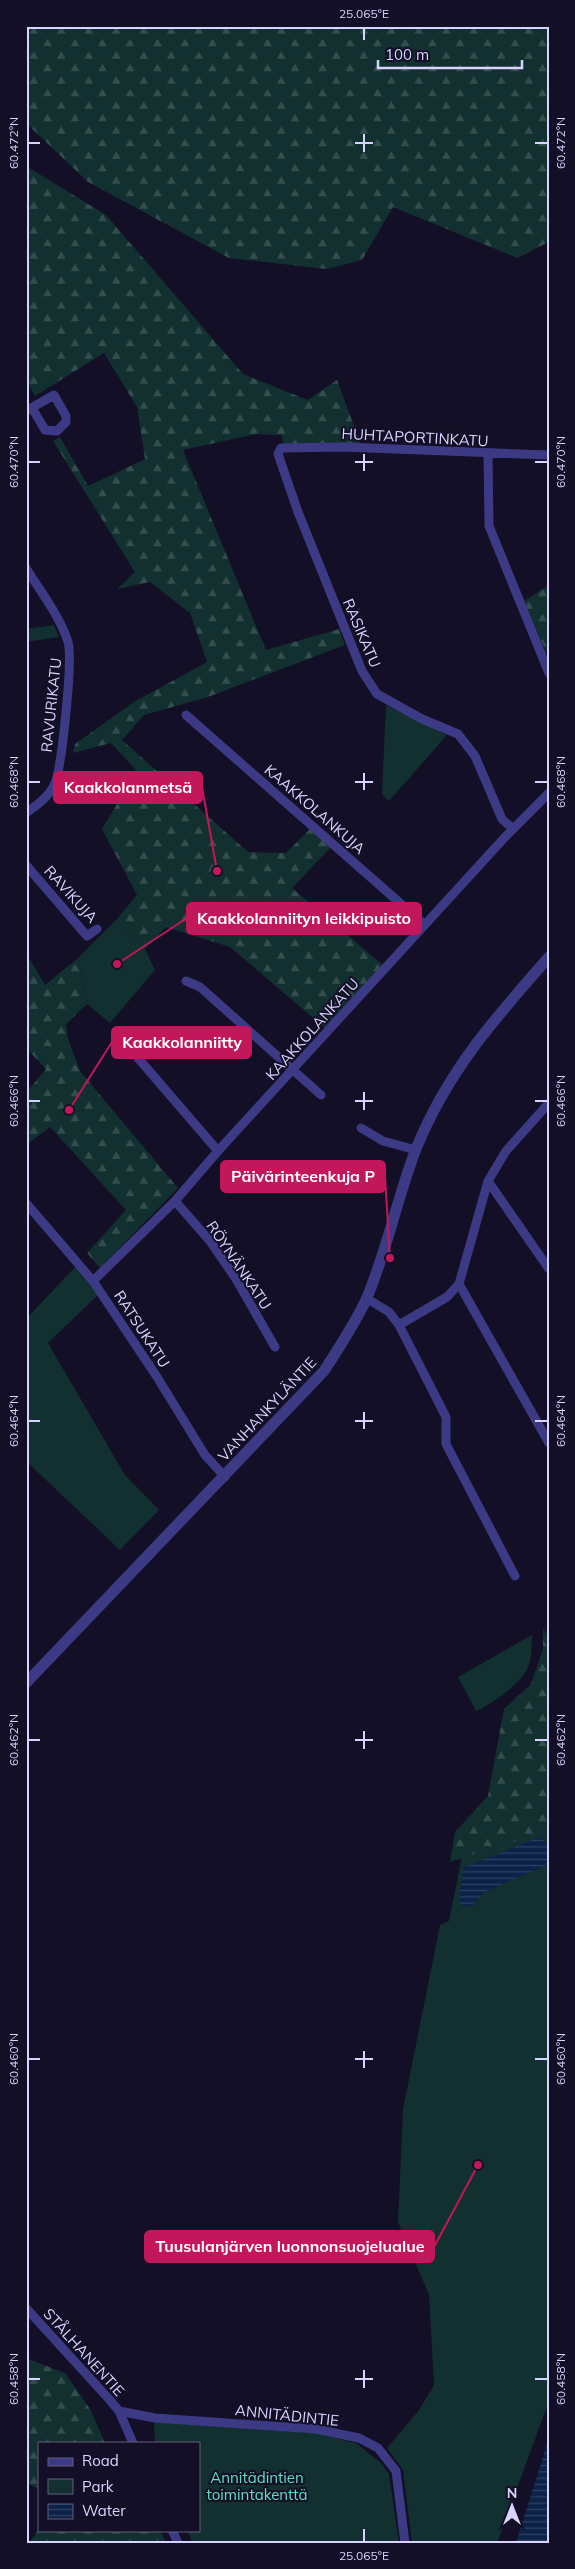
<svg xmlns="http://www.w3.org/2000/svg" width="575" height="2569" viewBox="0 0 575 2569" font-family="Mulish,sans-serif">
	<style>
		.green { fill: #12302f }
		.forest { fill: url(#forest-firs) }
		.water { fill: url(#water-rules) }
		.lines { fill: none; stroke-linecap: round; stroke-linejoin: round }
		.minor { stroke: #3d3a85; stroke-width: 9 }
		.tertiary { stroke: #3d3a85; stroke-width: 11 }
		.ticks { fill: none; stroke: #d9d4ff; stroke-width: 2 }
		.labels { text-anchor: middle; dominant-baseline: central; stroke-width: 4; stroke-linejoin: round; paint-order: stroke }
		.street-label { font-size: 15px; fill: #d9d4ff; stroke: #130f26 }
		.park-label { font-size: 15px; fill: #5fe0c0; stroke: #130f26 }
		.leader { fill: none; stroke: #c2185b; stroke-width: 2 }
		.callout-dot { fill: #c2185b; stroke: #130f26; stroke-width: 2 }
		.callout { fill: #c2185b; stroke: #c2185b; stroke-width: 2 }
		.callout-label { font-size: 16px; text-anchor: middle; font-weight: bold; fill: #fff }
		.neatline { fill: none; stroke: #d9d4ff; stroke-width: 2 }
		.ticks-label { font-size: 12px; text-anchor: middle; fill: #d9d4ff }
	</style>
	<defs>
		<pattern id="forest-firs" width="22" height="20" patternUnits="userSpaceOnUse" patternTransform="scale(1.25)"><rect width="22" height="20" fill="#12302f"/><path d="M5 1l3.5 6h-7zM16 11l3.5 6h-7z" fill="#344d4e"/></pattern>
		<pattern id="water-rules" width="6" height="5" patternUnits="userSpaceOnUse" patternTransform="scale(1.25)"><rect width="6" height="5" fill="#0c2248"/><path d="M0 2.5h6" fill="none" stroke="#2f4163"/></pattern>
	</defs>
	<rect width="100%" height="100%" fill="#130f26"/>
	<path class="green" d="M54 625 59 637 26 642V629Z
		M386 705 447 735 389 801 382 794Z
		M116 920 145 949 155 970 110 1023 87 1004 78 958Z
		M77 1265 99 1294 48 1343 125 1475 159 1510 120 1550 26 1461V1319Z
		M532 1635C532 1646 532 1663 525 1673 517 1686 490 1705 476 1711L458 1677Z
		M549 1830V2401L497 2543H412L403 2470 387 2448 419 2410 434 2385 429 2295 398 2222 403 2109 440 1925 449 1921 463 1851Z
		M154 2422 314 2433 356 2443 381 2463 389 2474 399 2543H193L187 2530H199V2443H155Z"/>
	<path class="forest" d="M26 26H549V242L517 258 393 207 362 260 326 269 229 258 88 182 26 123Z
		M26 166 106 215 243 374 308 400 337 380 361 445 284 444 281 435 256 434 183 450 266 650 339 629 345 645 208 697 144 715 122 740 248 852 286 853 311 828 331 847 292 888 384 966 326 1029 230 947 166 927 145 949 116 920 137 895 102 829 137 771 111 743 73 753 75 744 134 702 207 662 190 613 150 582 117 589 135 572 53 441 60 437 88 486 145 459 137 407 104 353 35 396 26 380Z
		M549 585V659L524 601Z
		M26 953 45 985 78 958 87 1004 66 1024 68 1039 80 1071 178 1188 100 1268 87 1253 126 1210 50 1127 26 1145V1093L46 1069 26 1048Z
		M543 1628 549 1638V1842L544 1832 450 1862 455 1832 488 1796 504 1709 531 1684 543 1649Z
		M26 2358 65 2373 90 2409 105 2443H39V2489L26 2483Z
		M39 2529 160 2530 166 2543H29Z"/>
	<path class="water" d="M539 1837 547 1844 549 1864 484 1892 472 1906 464 1907 459 1903 463 1868Z
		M549 2438V2543H516Z"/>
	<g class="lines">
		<path class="minor" d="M26 411 54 395 66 416V422L57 431 45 430 32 408
			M488 454 489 526 549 673
			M26 568C40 591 60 616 68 642 73 659 62 765 55 783 50 796 37 805 26 813
			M186 715 425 925
			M513 829 502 819 475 756 458 734 422 719 377 694 362 671 298 512 278 454 281 448 344 447 549 455
			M26 865 87 936 97 929
			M186 981 200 987 321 1095
			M128 1040 138 1058 218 1151
			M361 1128 383 1141 416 1150
			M488 1181 549 1269
			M175 1201 210 1241 236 1279 275 1347
			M26 1203 93 1281 157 1377 205 1455 225 1477
			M93 1281 175 1201 218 1151 506 836 549 793
			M459 1284 549 1443
			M366 1298 389 1312 399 1325 446 1417V1444L515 1576
			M399 1325 447 1297 459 1284 488 1181 506 1151 549 1103
			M26 2308 108 2398 119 2411 133 2443
			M119 2411 155 2418 315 2429 359 2438 378 2448 396 2471 405 2543
			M172 2530 178 2543"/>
		<path class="tertiary" d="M26 1683 324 1371C339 1348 354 1325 366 1300 387 1251 397 1198 416 1149 447 1072 495 1018 549 957"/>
	</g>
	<path class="ticks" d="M364 28V40M364 134V152M28 143H40M355 143H373M535 143H548M364 454V471M28 462H40M355 462H373M535 462H548M364 773V790M28 782H40M355 782H373M535 782H548M364 1092V1110M28 1101H40M355 1101H373M535 1101H548M364 1412V1429M28 1421H40M355 1421H373M535 1421H548M364 1731V1749M28 1740H40M355 1740H373M535 1740H548M364 2051V2068M28 2059H40M355 2059H373M535 2059H548M364 2370V2388M28 2379H40M355 2379H373M535 2379H548M364 2529V2542"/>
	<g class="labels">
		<g class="street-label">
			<text transform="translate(415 437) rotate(3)">HUHTAPORTINKATU</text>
			<text transform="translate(362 633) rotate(67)">RASIKATU</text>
			<text transform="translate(51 705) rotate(-84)">RAVURIKATU</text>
			<text transform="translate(315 809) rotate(41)">KAAKKOLANKUJA</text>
			<text transform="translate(71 894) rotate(48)">RAVIKUJA</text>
			<text transform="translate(312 1029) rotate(-48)">KAAKKOLANKATU</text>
			<text transform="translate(239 1265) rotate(56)">RÖYNÄNKATU</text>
			<text transform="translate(142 1329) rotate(57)">RATSUKATU</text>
			<text transform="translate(267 1409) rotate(-47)">VANHANKYLÄNTIE</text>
			<text transform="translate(84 2352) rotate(48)">STÅLHANENTIE</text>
			<text transform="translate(287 2415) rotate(6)">ANNITÄDINTIE</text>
		</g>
		<g class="park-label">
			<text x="257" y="2477">Annitädintien<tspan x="257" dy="17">toimintakenttä</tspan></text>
		</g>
	</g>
	<path class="leader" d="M217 871L202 787M117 964L187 918M69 1110L112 1042M390 1258L385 1176M478 2165L434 2247"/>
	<g class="callout-dot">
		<circle cx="217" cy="871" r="5"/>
		<circle cx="117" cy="964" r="5"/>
		<circle cx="69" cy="1110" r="5"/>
		<circle cx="390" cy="1258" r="5"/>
		<circle cx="478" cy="2165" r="5"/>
	</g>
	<g class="callout">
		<rect x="54" y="772" width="148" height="31" rx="5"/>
		<rect x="187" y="903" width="234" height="31" rx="5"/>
		<rect x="112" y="1027" width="139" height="31" rx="5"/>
		<rect x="221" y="1161" width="164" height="31" rx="5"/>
		<rect x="145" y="2231" width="289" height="31" rx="5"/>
	</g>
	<g class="callout-label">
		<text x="128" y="793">Kaakkolanmetsä</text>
		<text x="304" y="924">Kaakkolanniityn leikkipuisto</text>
		<text x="182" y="1048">Kaakkolanniitty</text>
		<text x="303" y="1182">Päivärinteenkuja P</text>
		<text x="290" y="2252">Tuusulanjärven luonnonsuojelualue</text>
	</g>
	<rect width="575" height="2569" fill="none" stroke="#130f26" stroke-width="55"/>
	<rect x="38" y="2442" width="162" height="90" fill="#130f26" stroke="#625e7d"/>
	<rect x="48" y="2458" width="25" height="8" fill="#3d3a85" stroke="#625e7d"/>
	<text x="82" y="2466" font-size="15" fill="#d9d4ff">Road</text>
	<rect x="48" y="2479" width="25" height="15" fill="#12302f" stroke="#625e7d"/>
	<text x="82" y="2492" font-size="15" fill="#d9d4ff">Park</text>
	<rect x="48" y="2504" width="25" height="15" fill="url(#water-rules)" stroke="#625e7d"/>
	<text x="82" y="2516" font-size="15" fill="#d9d4ff">Water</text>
	<g transform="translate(512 2506)" stroke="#130f26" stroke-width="4" paint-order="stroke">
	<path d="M0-4L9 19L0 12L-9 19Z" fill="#d9d4ff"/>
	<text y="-8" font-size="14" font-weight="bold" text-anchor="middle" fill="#d9d4ff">N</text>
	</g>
	<path d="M378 60v8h144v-8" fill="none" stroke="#d9d4ff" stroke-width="2.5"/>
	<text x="385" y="60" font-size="15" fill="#d9d4ff" stroke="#130f26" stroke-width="4" paint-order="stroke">100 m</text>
	<rect x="28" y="28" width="520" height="2514" class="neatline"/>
	<g class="ticks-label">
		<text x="364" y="18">25.065°E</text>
		<text transform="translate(14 143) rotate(-90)" y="4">60.472°N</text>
		<text transform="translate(561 143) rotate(-90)" y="4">60.472°N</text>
		<text transform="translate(14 462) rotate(-90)" y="4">60.470°N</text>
		<text transform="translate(561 462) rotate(-90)" y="4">60.470°N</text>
		<text transform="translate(14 782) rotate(-90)" y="4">60.468°N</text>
		<text transform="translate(561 782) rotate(-90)" y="4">60.468°N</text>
		<text transform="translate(14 1101) rotate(-90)" y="4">60.466°N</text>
		<text transform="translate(561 1101) rotate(-90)" y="4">60.466°N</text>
		<text transform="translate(14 1421) rotate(-90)" y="4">60.464°N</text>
		<text transform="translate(561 1421) rotate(-90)" y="4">60.464°N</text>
		<text transform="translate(14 1740) rotate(-90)" y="4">60.462°N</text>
		<text transform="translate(561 1740) rotate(-90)" y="4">60.462°N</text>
		<text transform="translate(14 2059) rotate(-90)" y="4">60.460°N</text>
		<text transform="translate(561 2059) rotate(-90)" y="4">60.460°N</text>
		<text transform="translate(14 2379) rotate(-90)" y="4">60.458°N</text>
		<text transform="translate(561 2379) rotate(-90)" y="4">60.458°N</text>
		<text x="364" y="2560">25.065°E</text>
	</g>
</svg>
